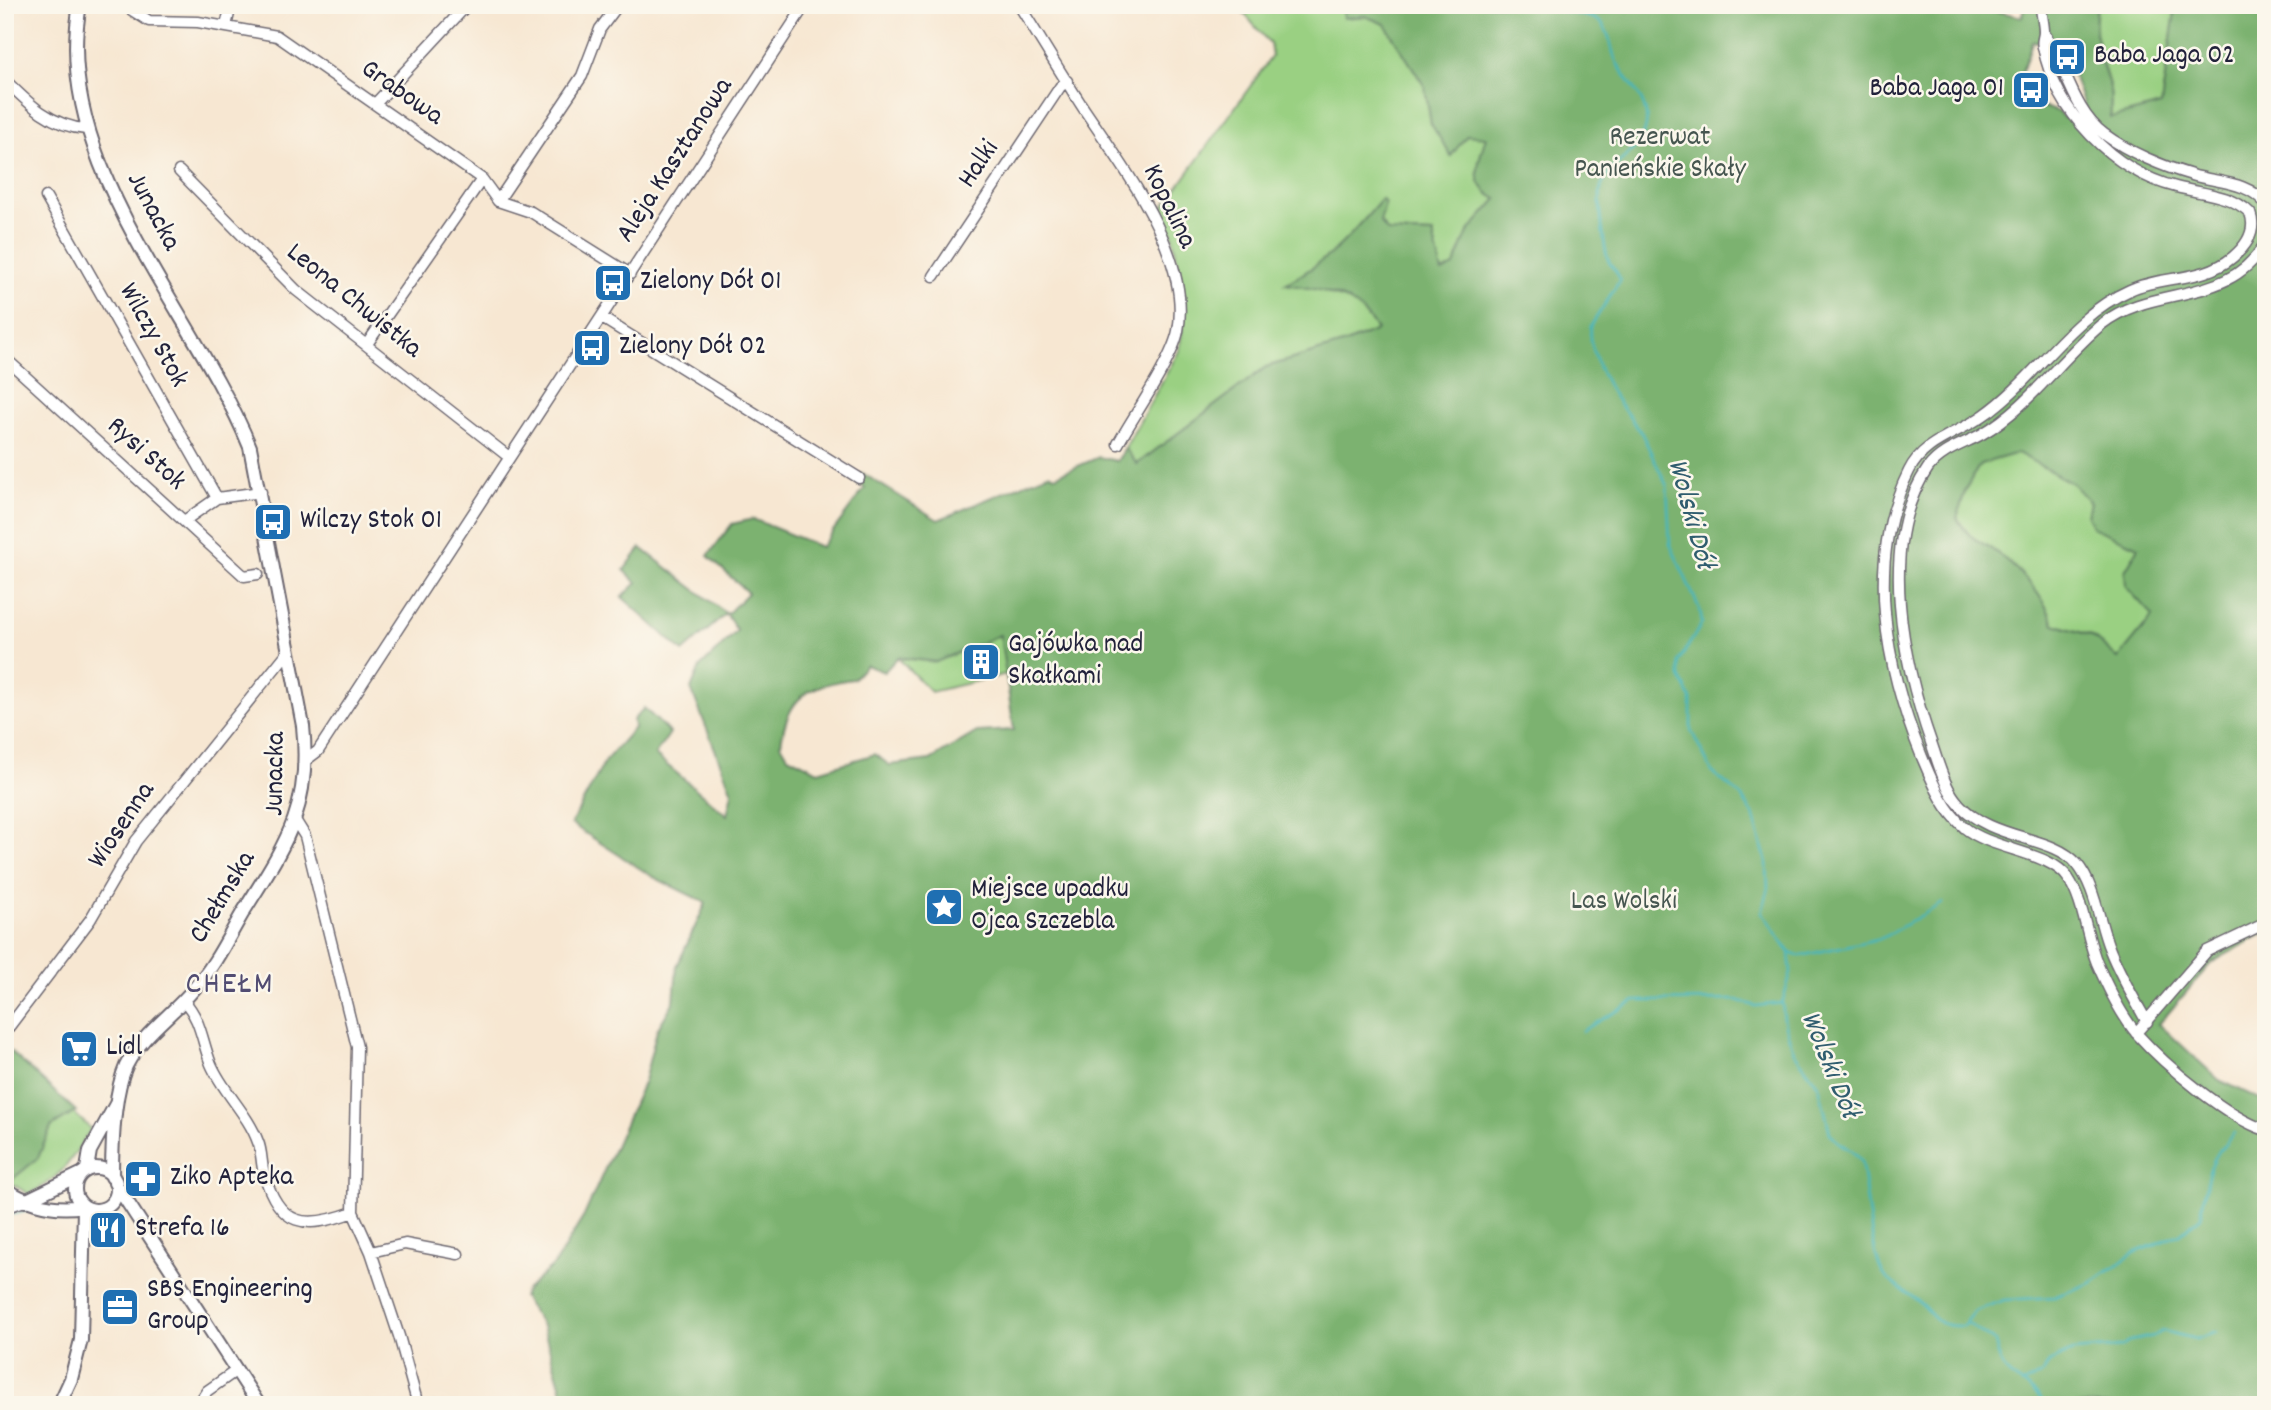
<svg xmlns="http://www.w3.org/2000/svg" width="2271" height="1410" viewBox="0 0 2271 1410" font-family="Dekko,sans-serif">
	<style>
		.green { fill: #9ad082; stroke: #5e795e; stroke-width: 2 }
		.forest { fill: #7bb270; stroke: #4e6a56; stroke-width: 2; fill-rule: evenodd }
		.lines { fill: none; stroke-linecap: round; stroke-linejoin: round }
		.stream { stroke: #45b5bc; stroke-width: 2.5 }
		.minor-casing { stroke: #6d6770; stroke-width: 13 }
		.tertiary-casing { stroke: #6d6770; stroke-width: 16 }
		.minor { stroke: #fff; stroke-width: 10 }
		.tertiary { stroke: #fff; stroke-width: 12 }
		.labels { text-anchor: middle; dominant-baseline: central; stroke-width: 5; stroke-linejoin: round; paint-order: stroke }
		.poi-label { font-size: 28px; fill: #22223b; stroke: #fbf7ec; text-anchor: start }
		.street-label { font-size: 28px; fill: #22223b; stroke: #fbf7ec }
		.park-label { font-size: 28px; fill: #465650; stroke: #fbf7ec }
		.water-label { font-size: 30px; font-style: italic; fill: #305d6f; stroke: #fbf7ec }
		.quarter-label { font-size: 32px; letter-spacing: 2px; fill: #514c72; stroke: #fbf7ec }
	</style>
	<rect width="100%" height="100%" fill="#fbf7ec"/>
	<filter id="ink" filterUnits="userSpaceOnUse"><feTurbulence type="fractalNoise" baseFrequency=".0143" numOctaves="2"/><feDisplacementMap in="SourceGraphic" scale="14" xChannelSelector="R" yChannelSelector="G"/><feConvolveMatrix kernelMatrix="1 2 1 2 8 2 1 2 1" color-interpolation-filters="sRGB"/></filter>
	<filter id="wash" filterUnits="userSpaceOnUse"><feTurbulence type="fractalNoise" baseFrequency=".00686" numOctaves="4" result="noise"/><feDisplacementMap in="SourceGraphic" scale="28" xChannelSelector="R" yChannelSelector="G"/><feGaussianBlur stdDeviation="1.57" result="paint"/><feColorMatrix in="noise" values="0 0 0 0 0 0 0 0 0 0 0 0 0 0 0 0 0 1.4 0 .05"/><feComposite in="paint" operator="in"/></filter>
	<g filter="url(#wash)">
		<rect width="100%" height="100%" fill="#f7e7d2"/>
		<path class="green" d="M1237 5H1342L1345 18 1365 16 1385 24 1425 87 1431 124 1486 137 1734 5 1468 232 1454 267 1441 272 1433 234 1388 232 1380 222 1385 204 1382 200C1351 236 1329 261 1286 284L1320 290 1357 304 1378 330 1346 343 1266 367 1137 464 1125 448 1179 351 1186 308 1172 232 1157 216 1272 56 1270 44Z
			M2097 5H2176L2161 105 2111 118C2110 109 2112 95 2109 85 2100 56 2093 38 2097 5Z
			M2018 453 2073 483 2090 502 2087 516 2139 547 2125 571 2154 616 2118 660 2092 636 2054 624C2042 593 2023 573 1997 553 1976 537 1972 543 1957 517L1966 488 1980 464Z
			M1000 634 1007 674 931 692 898 658 936 662Z
			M74 1113 91 1129C71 1160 63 1177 29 1194L9 1182 38 1158 51 1127Z"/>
		<path class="forest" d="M1342 5H1970L2022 17 2024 5H2097C2092 39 2099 55 2109 85 2112 95 2110 108 2111 118L2161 105 2176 5H2266V932L2211 963 2159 1024 2219 1080 2266 1102V1405H566L543 1327 523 1297 526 1290 554 1265 584 1216 644 1081 657 1030 674 1001 677 966 706 903 653 877 571 824 605 761 634 728 633 720 644 708 670 733 655 755 727 815 732 792 691 689 700 667 737 631 726 614 683 652 622 597 637 583 624 570 641 548 727 614 748 593 708 556 732 524 753 519 821 547 865 488 853 480 862 473 938 520 1050 473 1055 476 1099 457 1117 461 1125 448 1137 464 1266 367 1346 343 1377 330C1353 293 1327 291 1285 284 1329 261 1351 236 1382 199L1385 204 1380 222 1388 232 1433 234 1442 272 1454 266 1468 232 1497 199C1468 184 1478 163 1486 137L1467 135 1451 156 1431 124 1425 87 1385 24 1365 16 1344 18ZM2059 40 2086 110 2064 118 2059 112 2014 96 2032 42ZM2018 453 2073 484 2090 502 2087 516 2092 527 2139 547 2125 571 2126 587 2153 616 2118 659 2092 636 2054 624C2042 593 2023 573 1997 553 1976 537 1972 543 1957 518L1966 488 1980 464ZM1000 635 1014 730 977 732 930 760 889 765 875 754 818 771 788 756 781 744C787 697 808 685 853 679L866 665 884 672 898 657 936 662Z
			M5 1042 7 1048 76 1111 51 1127 38 1158 9 1182 5 1180Z"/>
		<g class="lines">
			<path class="stream" d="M1541 5C1556 11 1589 15 1597 20 1611 28 1610 50 1617 63 1628 82 1653 104 1645 130 1638 155 1607 164 1601 188 1598 200 1604 251 1609 262 1613 268 1618 272 1620 280L1591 326 1590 339 1599 368 1613 395 1642 434 1667 486 1670 544 1700 610 1702 623 1679 661 1680 677 1691 699V730L1712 772 1740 795 1753 814 1767 864 1768 891 1762 912 1789 952 1791 973 1782 1003 1785 1026 1794 1052 1819 1086 1830 1133C1838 1146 1853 1148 1861 1161 1866 1185 1872 1264 1885 1276 1895 1287 1908 1293 1919 1302 1937 1319 1935 1327 1963 1326L1975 1311 2004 1300 2054 1297 2091 1283 2134 1253 2180 1234 2201 1217C2207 1180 2205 1163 2234 1133
				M1790 952 1800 956 1882 938 1943 903
				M1582 1031 1635 1001 1737 1000 1756 1006 1782 1003
				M5 1197 7 1199
				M5 1216 30 1210 73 1222
				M1967 1323 1995 1342C2005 1392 2025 1373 2045 1405
				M2022 1385 2042 1374 2049 1362 2073 1351 2122 1347 2130 1341 2154 1336 2163 1331 2196 1339 2217 1332"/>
		</g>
	</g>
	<g filter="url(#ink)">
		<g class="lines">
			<defs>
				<path id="minor" d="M124 5 149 21 198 22 277 36 482 179 498 201 531 212 630 274
					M1019 5C1041 40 1062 75 1084 109 1123 167 1192 256 1178 331 1172 361 1134 415 1118 444
					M2041 5C2041 14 2044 23 2044 32 2044 37 2041 41 2043 47 2056 112 2113 171 2176 187 2202 194 2231 194 2250 213 2257 231 2246 246 2233 257 2204 282 2162 275 2130 290 2069 317 2037 378 1984 415 1958 434 1924 440 1909 471 1864 561 1886 669 1922 757 1933 783 1943 809 1965 828 1992 850 2051 852 2068 878 2084 902 2086 936 2097 963 2107 986 2121 1016 2138 1035 2165 1065 2227 1118 2266 1130
					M226 26 231 5
					M2044 33C2066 65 2072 110 2104 134 2128 152 2164 167 2192 175 2218 183 2248 181 2266 204
					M5 80C28 103 52 127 86 129
					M376 103 467 5
					M179 171 296 290 509 457
					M46 197 217 498
					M498 201 582 76 600 29 618 5
					M934 276 1060 87 1067 81
					M602 318 859 478
					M367 344 482 179
					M5 358 244 576 258 574
					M184 521 217 498 261 492
					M306 760 318 751 805 5
					M295 820 305 836 357 1047 353 1212 371 1252 399 1336 418 1405
					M184 1001C201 1019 202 1042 211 1064 223 1092 248 1114 258 1142 262 1151 261 1163 264 1173 279 1227 305 1230 353 1212
					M2147 1022C2134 999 2120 975 2110 950 2099 924 2096 887 2077 864 2053 835 1992 841 1959 804 1945 789 1939 765 1932 745 1904 666 1876 543 1928 468 1941 450 1964 444 1982 434 2029 407 2061 358 2102 324 2153 283 2229 308 2266 242
					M5 1032 90 920 136 841 288 652
					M2136 1033 2207 951 2266 923
					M5 1208 24 1201
					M371 1252 405 1244 458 1254
					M198 1405 207 1391 237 1370"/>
				<path id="tertiary" d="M80 5C50 161 194 310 250 447L303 726C312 810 284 846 242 914 227 940 214 967 193 990 171 1016 141 1035 126 1066 113 1095 112 1146 112 1177
					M75 1189a21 21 0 1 1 42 0a21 21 0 1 1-42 0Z
					M87 1169 90 1151 116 1104
					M115 1183 259 1405
					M5 1189C29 1204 54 1211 83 1206
					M25 1201 81 1174
					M59 1405 71 1379 81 1340 84 1208"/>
			</defs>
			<use href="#minor" class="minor-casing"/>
			<use href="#tertiary" class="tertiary-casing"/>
			<use href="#minor" class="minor"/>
			<use href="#tertiary" class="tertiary"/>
		</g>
	</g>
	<defs>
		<symbol id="bus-square" viewBox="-11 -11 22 22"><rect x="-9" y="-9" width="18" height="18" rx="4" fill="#1f6fb2" stroke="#fbf7ec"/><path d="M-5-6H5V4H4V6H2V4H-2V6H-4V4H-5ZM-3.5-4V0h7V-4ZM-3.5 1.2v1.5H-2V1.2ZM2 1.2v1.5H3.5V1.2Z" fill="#fff"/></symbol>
		<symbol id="building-square" viewBox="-11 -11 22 22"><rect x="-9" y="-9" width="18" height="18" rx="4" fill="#1f6fb2" stroke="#fbf7ec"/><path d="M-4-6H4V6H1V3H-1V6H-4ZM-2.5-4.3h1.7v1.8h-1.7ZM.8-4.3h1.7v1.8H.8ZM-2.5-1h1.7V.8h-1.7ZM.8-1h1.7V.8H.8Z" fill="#fff"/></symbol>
		<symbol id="sight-square" viewBox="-11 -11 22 22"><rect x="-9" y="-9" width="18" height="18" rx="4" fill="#1f6fb2" stroke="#fbf7ec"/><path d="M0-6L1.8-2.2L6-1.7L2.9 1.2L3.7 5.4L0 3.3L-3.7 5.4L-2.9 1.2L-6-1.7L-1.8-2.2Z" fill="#fff"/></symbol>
		<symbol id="supermarket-square" viewBox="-11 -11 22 22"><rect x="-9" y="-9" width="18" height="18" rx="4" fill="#1f6fb2" stroke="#fbf7ec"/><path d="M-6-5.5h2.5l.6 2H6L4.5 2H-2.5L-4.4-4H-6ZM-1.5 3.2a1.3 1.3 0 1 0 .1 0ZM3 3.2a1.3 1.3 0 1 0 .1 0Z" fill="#fff"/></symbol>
		<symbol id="pharmacy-square" viewBox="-11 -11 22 22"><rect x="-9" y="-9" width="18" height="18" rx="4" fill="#1f6fb2" stroke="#fbf7ec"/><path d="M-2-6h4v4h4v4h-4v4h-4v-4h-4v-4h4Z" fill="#fff"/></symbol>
		<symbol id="restaurant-square" viewBox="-11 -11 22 22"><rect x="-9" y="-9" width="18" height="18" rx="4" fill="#1f6fb2" stroke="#fbf7ec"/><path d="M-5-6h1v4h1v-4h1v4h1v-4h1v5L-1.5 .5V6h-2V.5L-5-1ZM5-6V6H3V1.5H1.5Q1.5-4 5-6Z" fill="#fff"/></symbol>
		<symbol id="office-square" viewBox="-11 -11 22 22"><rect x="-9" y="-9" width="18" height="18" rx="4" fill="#1f6fb2" stroke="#fbf7ec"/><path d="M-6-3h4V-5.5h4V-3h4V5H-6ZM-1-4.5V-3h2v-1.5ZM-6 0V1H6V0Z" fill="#fff"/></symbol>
	</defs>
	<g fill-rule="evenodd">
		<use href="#bus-square" x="2045" y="35" width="44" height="44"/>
		<use href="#bus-square" x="2009" y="68" width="44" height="44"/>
		<use href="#bus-square" x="591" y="261" width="44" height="44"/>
		<use href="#bus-square" x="570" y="326" width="44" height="44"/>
		<use href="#bus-square" x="251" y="500" width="44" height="44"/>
		<use href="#building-square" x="959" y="640" width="44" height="44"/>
		<use href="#sight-square" x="922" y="885" width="44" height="44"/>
		<use href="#supermarket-square" x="57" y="1027" width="44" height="44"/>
		<use href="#pharmacy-square" x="121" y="1157" width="44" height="44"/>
		<use href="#restaurant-square" x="86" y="1208" width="44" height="44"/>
		<use href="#office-square" x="98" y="1285" width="44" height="44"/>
	</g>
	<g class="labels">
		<g class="poi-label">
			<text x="2094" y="57">Baba Jaga 02</text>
			<text x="2004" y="90" text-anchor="end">Baba Jaga 01</text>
			<text x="640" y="283">Zielony Dół 01</text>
			<text x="619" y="348">Zielony Dół 02</text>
			<text x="300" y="522">Wilczy Stok 01</text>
			<text x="1008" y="646">Gajówka nad<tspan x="1008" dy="32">Skałkami</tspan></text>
			<text x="971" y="891">Miejsce upadku<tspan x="971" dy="32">Ojca Szczebla</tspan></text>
			<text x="106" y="1049">Lidl</text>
			<text x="170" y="1179">Ziko Apteka</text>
			<text x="135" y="1230">Strefa 16</text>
			<text x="147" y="1291">SBS Engineering<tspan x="147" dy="32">Group</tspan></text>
		</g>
		<g class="street-label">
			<text transform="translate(401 94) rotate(35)">Grabowa</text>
			<text transform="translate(676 161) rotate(-57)">Aleja Kasztanowa</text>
			<text transform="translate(980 165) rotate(-56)">Halki</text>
			<text transform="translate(1168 207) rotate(64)">Kopalina</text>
			<text transform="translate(152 212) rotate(62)">Junacka</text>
			<text transform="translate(353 302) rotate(39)">Leona Chwistka</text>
			<text transform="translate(152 336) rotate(61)">Wilczy Stok</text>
			<text transform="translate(145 455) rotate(42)">Rysi Stok</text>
			<text transform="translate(277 774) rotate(-89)">Junacka</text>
			<text transform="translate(123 826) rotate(-56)">Wiosenna</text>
			<text transform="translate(224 898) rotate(-59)">Chełmska</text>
		</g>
		<g class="park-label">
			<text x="1660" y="139">Rezerwat<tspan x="1660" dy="32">Panieńskie Skały</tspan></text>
			<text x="1624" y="903">Las Wolski</text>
		</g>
		<g class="water-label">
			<text transform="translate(1689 514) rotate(75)">Wolski Dół</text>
			<text transform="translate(1828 1065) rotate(68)">Wolski Dół</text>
		</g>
		<g class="quarter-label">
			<text x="230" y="986">CHEŁM</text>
		</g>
	</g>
	<rect width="2271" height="1410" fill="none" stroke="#fbf7ec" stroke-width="28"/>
</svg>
